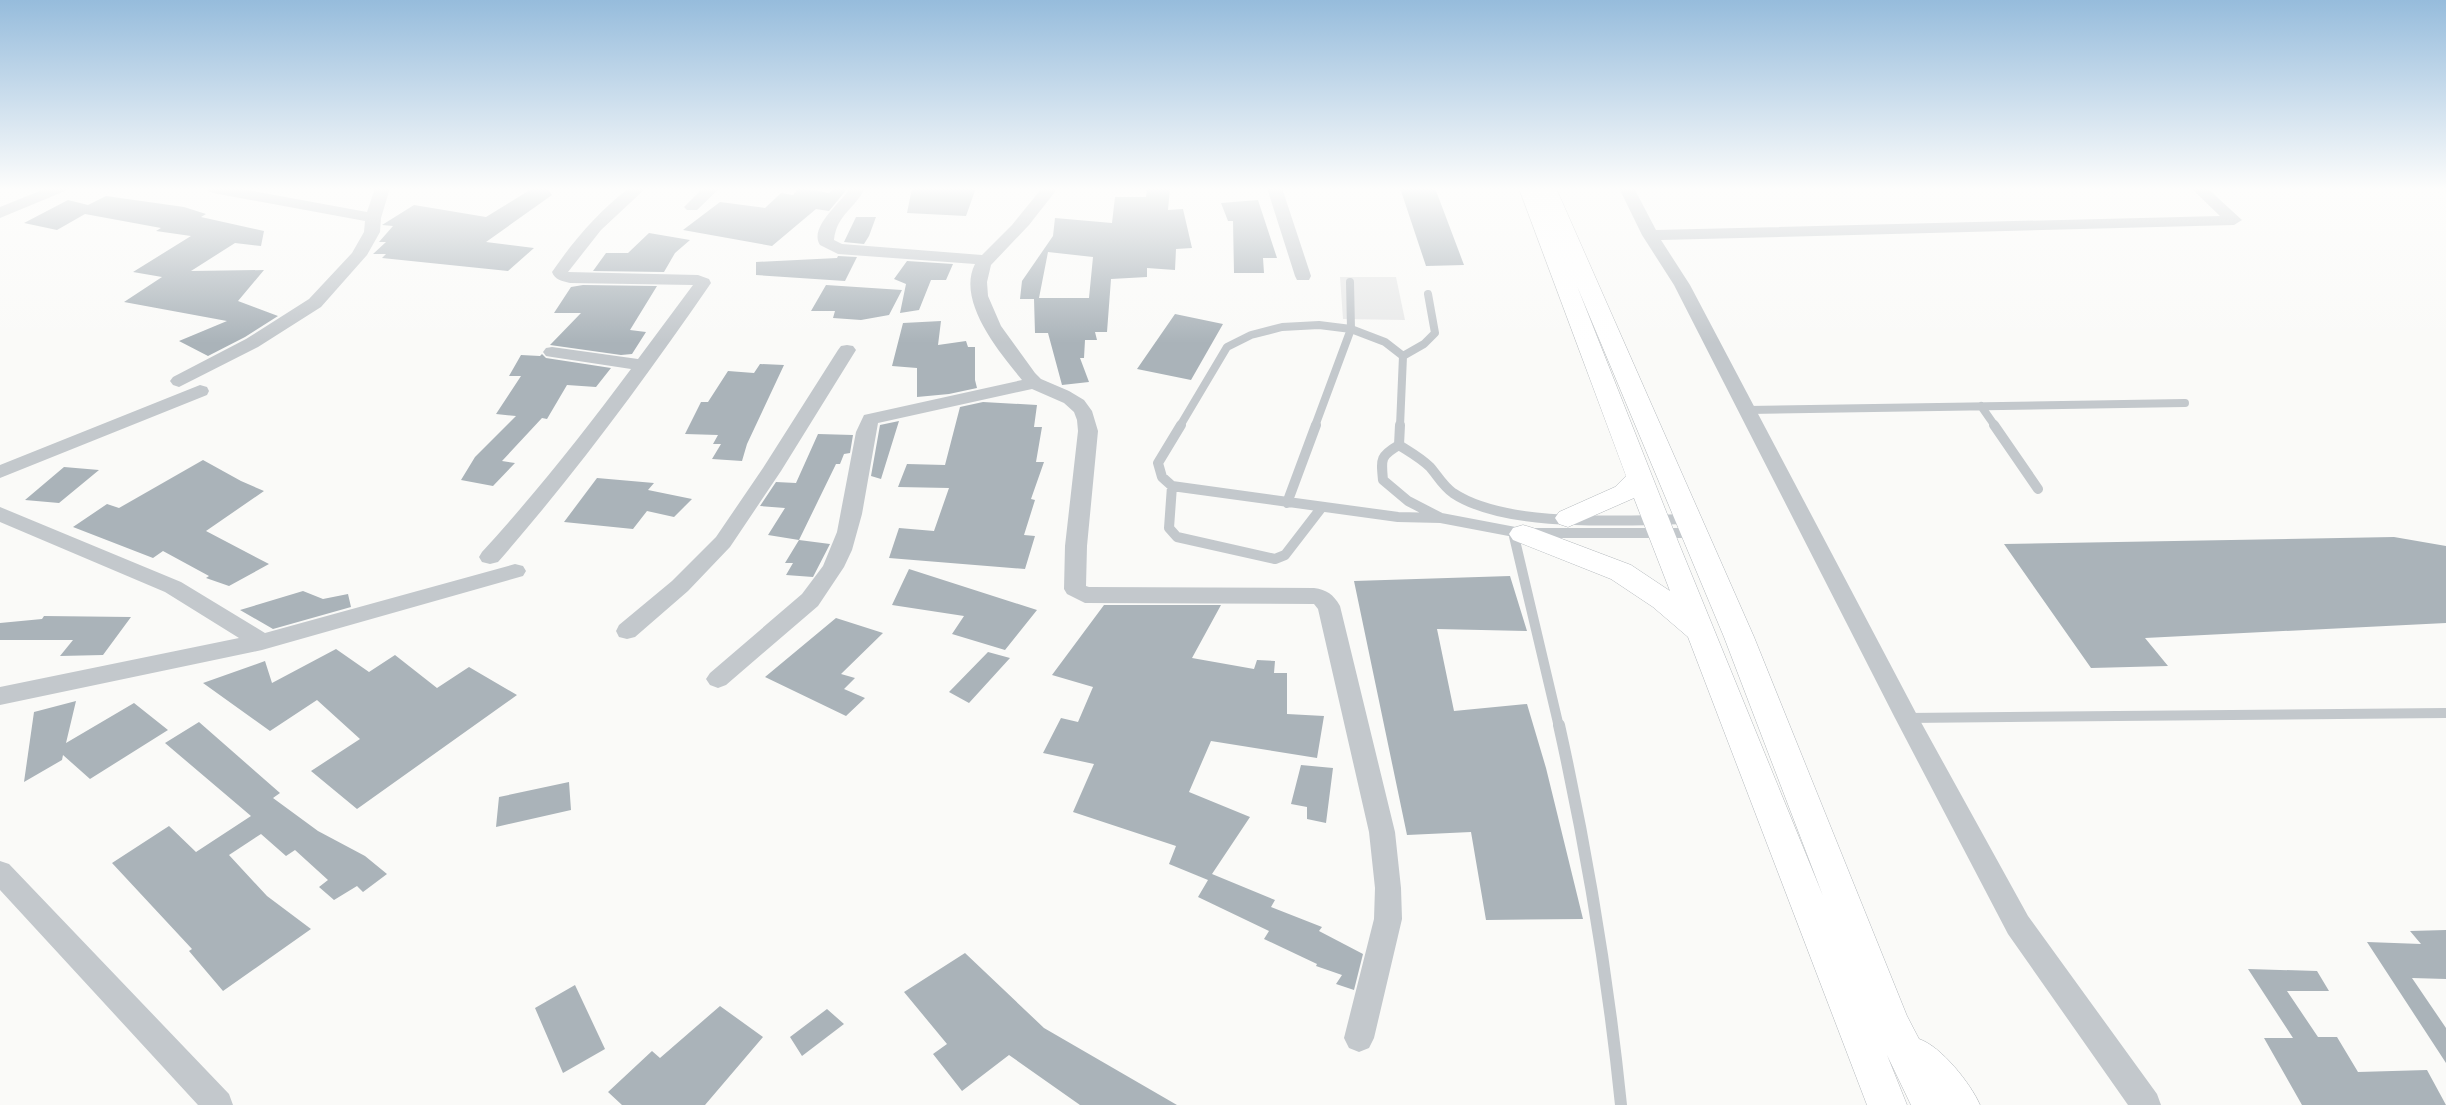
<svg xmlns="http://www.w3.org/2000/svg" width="2446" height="1105" viewBox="0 0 2446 1105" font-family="Helvetica,sans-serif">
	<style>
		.built { fill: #e8e9e9 }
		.building { fill: #aab3b9; fill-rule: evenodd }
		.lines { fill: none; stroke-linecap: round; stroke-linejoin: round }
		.trunk-casing { stroke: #b4b9bd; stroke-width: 1 }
		.service-far2 { stroke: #c3c8cc; stroke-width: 8 }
		.service-far1 { stroke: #c3c8cc; stroke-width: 10 }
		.service { stroke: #c3c8cc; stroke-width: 12 }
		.minor { fill: #c3c8cc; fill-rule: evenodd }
		.trunk { fill: #fff; fill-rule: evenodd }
	</style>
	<rect width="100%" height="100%" fill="#fafaf8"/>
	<path class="built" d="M1340 277H1396L1405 320 1343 319Z"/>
	<path class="building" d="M533 188H547L552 195 486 242 534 248 508 271 382 258 386 254H373L386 242H379L393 226 382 225 414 205 486 217Z
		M799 188 829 193 834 188H848L829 211 816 209 772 246 683 230 720 202 765 208 781 193 793 195Z
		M912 188H976L966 216 907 213Z
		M1147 188H1170L1168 210 1183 209 1192 248 1176 249 1175 270 1147 268V277L1111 279 1107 332H1095L1097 340H1085L1084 358H1080L1089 382 1062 385 1048 333H1035L1034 299H1020L1022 281 1053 236 1055 218 1112 223 1115 197H1146ZM1048 252 1093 257 1089 298H1039Z
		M1400 188H1435L1464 265 1426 266Z
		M106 196 184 207 206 214 201 217 264 231 261 246 235 243 191 271 264 270 238 301 278 316 245 337 208 356 179 341 227 321 124 302 162 277 133 272 191 236 156 231 161 228 85 214 57 230 24 223 68 200 88 205Z
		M1258 200 1277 258H1263L1264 273H1234L1233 221H1228L1221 203Z
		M856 217H876L869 236 864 244 844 242Z
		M649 233 690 240 675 253 664 272 593 271 606 253H628Z
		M838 256 857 257 845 281 756 275V262L837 258Z
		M907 261 953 264 946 280H931L919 310 900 313 906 284 894 279Z
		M583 285 657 286 630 330 646 332 632 354 621 355 550 345 581 313H554L571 287Z
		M826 285 902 290 889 315 861 320 833 318 835 311H811Z
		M1175 314 1223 324 1191 380 1137 369Z
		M941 321 938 345 966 341 968 347H975V380L977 388 949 394 917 397V368L892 366 903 323Z
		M542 354 546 358 611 368 596 387 567 385 547 419 542 418 502 461 515 463 493 486 461 480 475 457 516 416 496 414 521 376H509L521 355 540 356Z
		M760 364 784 365 747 444 742 461 712 459 721 444H713L718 435 685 434 701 402H708L728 371 754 373Z
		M983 402 1037 405 1034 427H1042L1036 462H1044L1031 499 1035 500 1024 535 1035 536 1025 569 889 558 899 528 934 531 949 488 898 487 907 464 945 465 960 407Z
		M899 421 881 479 871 476 880 425Z
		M818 434 853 435 850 453 844 454 840 464H836L799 540 768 535 785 508 760 506 776 482 796 483Z
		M203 460 241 481 264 491 206 531 269 564 229 586 206 578 209 576 163 551 153 558 73 527 107 504 119 508Z
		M64 467 99 470 59 503 25 500Z
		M597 478 654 483 648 490 692 499 674 517 647 511 633 529 564 522Z
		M2394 537 2446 546V623L2145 638 2168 666 2091 668 2004 544Z
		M799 540 830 544 813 577 786 575 793 563H785Z
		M909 569 1037 610 1005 650 952 634 964 616 892 605Z
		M1510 576 1527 631 1437 629 1454 711 1527 704 1546 768 1583 919 1486 920 1471 832 1407 835 1354 581Z
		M303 591 323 599 348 594 351 607 273 629 240 610Z
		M1104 605H1221L1192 658 1254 669 1257 660 1275 661 1274 673H1287V714L1324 716 1317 758 1211 741 1189 792 1250 817 1212 874 1275 900 1271 907 1322 927 1319 931 1363 954 1354 990 1336 984 1342 975 1316 966 1317 964 1264 939 1269 931 1198 897 1208 880 1169 864 1176 846 1073 812 1094 764 1043 753 1061 718 1078 722 1093 687 1052 675Z
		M44 616 131 617 103 655 60 656 73 640H0V623L42 619Z
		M836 618 883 633 841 674 855 678 844 689 865 698 846 716 765 677Z
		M336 649 369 672 395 655 437 688 469 667 517 695 357 809 311 771 360 739 317 700 270 731 203 683 265 661 272 683Z
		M988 652 1010 658 969 703 949 692Z
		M76 701 66 743 134 703 168 730 90 779 63 755 62 760 24 782 34 712Z
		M199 722 280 793 273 798 318 831 365 856 387 874 363 892 357 886 334 900 319 887 328 880 295 850 286 856 261 834 229 855 267 896 311 929 223 991 189 951 192 949 112 863 169 826 196 852 251 816 165 743Z
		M1301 765 1333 768 1326 823 1307 819V807L1291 804Z
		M569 782 571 810 496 827 499 797Z
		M2446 930V979L2412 978 2446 1028V1063L2367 942 2421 944 2410 931Z
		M965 953 1044 1028 1177 1105H1080L1009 1055 962 1091 933 1054 947 1044 904 992Z
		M2248 969 2317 971 2329 991H2287L2318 1037H2337L2358 1072 2427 1070 2446 1105H2302L2264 1038H2293Z
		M575 985 605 1049 563 1073 535 1008Z
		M720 1006 763 1037 705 1105H622L608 1092 652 1051 660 1058Z
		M827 1009 844 1024 802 1056 790 1037Z"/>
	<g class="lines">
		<defs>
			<path id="trunk" d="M1519 188H1556L1754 637 1907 1016 1919 1039C1941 1046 1971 1084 1980 1105H1911L1887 1055 1907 1105H1867L1688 637 1653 607 1611 579 1513 540 1509 534 1513 528 1523 525 1533 528 1631 565 1670 591 1634 498 1568 527 1559 524 1555 518 1559 512 1615 487 1626 476ZM1577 286 1724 637 1823 896 1675 534Z"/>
		</defs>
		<use href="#trunk" class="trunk-casing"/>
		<path class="service-far2" d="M1403 356 1424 344 1435 333 1428 294
			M1981 406 1995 426
			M1748 410 2185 403
			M1180 426 1227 347 1251 335 1282 327 1319 325 1351 329 1385 342 1403 356
			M1315 426 1351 329 1350 282
			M1400 426 1403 356"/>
		<path class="service-far1" d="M1181 425 1158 463 1162 477 1172 486 1398 517 1441 518
			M1994 425 2038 489
			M1399 445C1380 456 1381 459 1383 480L1408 501 1441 518 1520 533
			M1399 445C1410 452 1421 458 1430 467 1437 475 1443 486 1453 493 1507 529 1623 520 1688 519
			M1399 445 1400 425
			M1172 486 1169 528 1177 537 1275 559 1285 555 1322 507
			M1287 503 1316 425
			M1513 532 1559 727
			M1534 533H1694
			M1907 718 2446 713"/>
		<path class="service" d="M1559 725C1587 851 1608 977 1621 1105"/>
		<path class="minor" d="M47 188H68L65 191 0 218V207Z
			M206 188H237L367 212 375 188H390L381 218 380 232 367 255 321 307 258 347 179 387 173 385 170 381 173 377 246 339 309 299 352 253 364 232 365 221 213 193 208 191Z
			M629 188H646L601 230 568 272 698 275 709 279 711 283C645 379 575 474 498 562L490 564 482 562 479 557 482 552C536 493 584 432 631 369L552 357 546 356 543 352 546 348 552 347 638 359 693 285 570 283C562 281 555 280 552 272 574 240 598 212 629 188Z
			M703 188H720L697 210H687L684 207Z
			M850 188H865C855 209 837 214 834 240L842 244 982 255 1012 225 1042 188H1058L1029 225 991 265 987 282 988 296 1001 326 1035 373 1041 379 1069 391 1084 400 1092 411 1098 431 1087 546 1086 586 1089 587 1314 588C1327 590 1333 594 1340 606L1395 832 1401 888 1402 919 1374 1038 1369 1048 1359 1052 1349 1048 1344 1038 1374 919 1375 888 1369 832 1318 609 1314 604 1085 603 1067 594 1064 589 1065 546 1078 431 1077 420 1074 412 1064 403 1032 389 878 423 862 514 852 550 844 567 818 606 726 685 718 688 710 685 706 679 710 673 802 594 823 566 837 532 856 432 864 415 1022 380C1000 353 956 301 975 264L838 254 820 245C808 227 843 201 850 188Z
			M1267 188H1282L1311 276 1309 280H1297L1295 276Z
			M1619 188H1634L1656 230 2220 216 2191 188H2207L2242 220 2234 225 1661 240 1690 285 1917 715 2028 916 2157 1094 2161 1105H2128L2008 934 1895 718 1674 285 1642 235Z
			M847 345 853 346 856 350 781 471 730 547 688 591 635 637 627 639 619 637 616 631 619 625 672 581 716 537 763 468 838 350 841 346Z
			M200 385 207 387 209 391 207 395 0 478V465Z
			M0 507 181 582 265 633 515 564 523 566 526 571 523 576 262 650 0 705V687L239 638 165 592 0 522Z
			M0 861 9 864 229 1094 233 1105H198L0 890Z"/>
		<use href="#trunk" class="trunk"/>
	</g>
	<linearGradient id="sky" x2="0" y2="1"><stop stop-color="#96bcdc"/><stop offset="0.55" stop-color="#fdfdfc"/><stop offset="1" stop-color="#fdfdfc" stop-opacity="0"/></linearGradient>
	<rect width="2446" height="343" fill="url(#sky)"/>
</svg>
